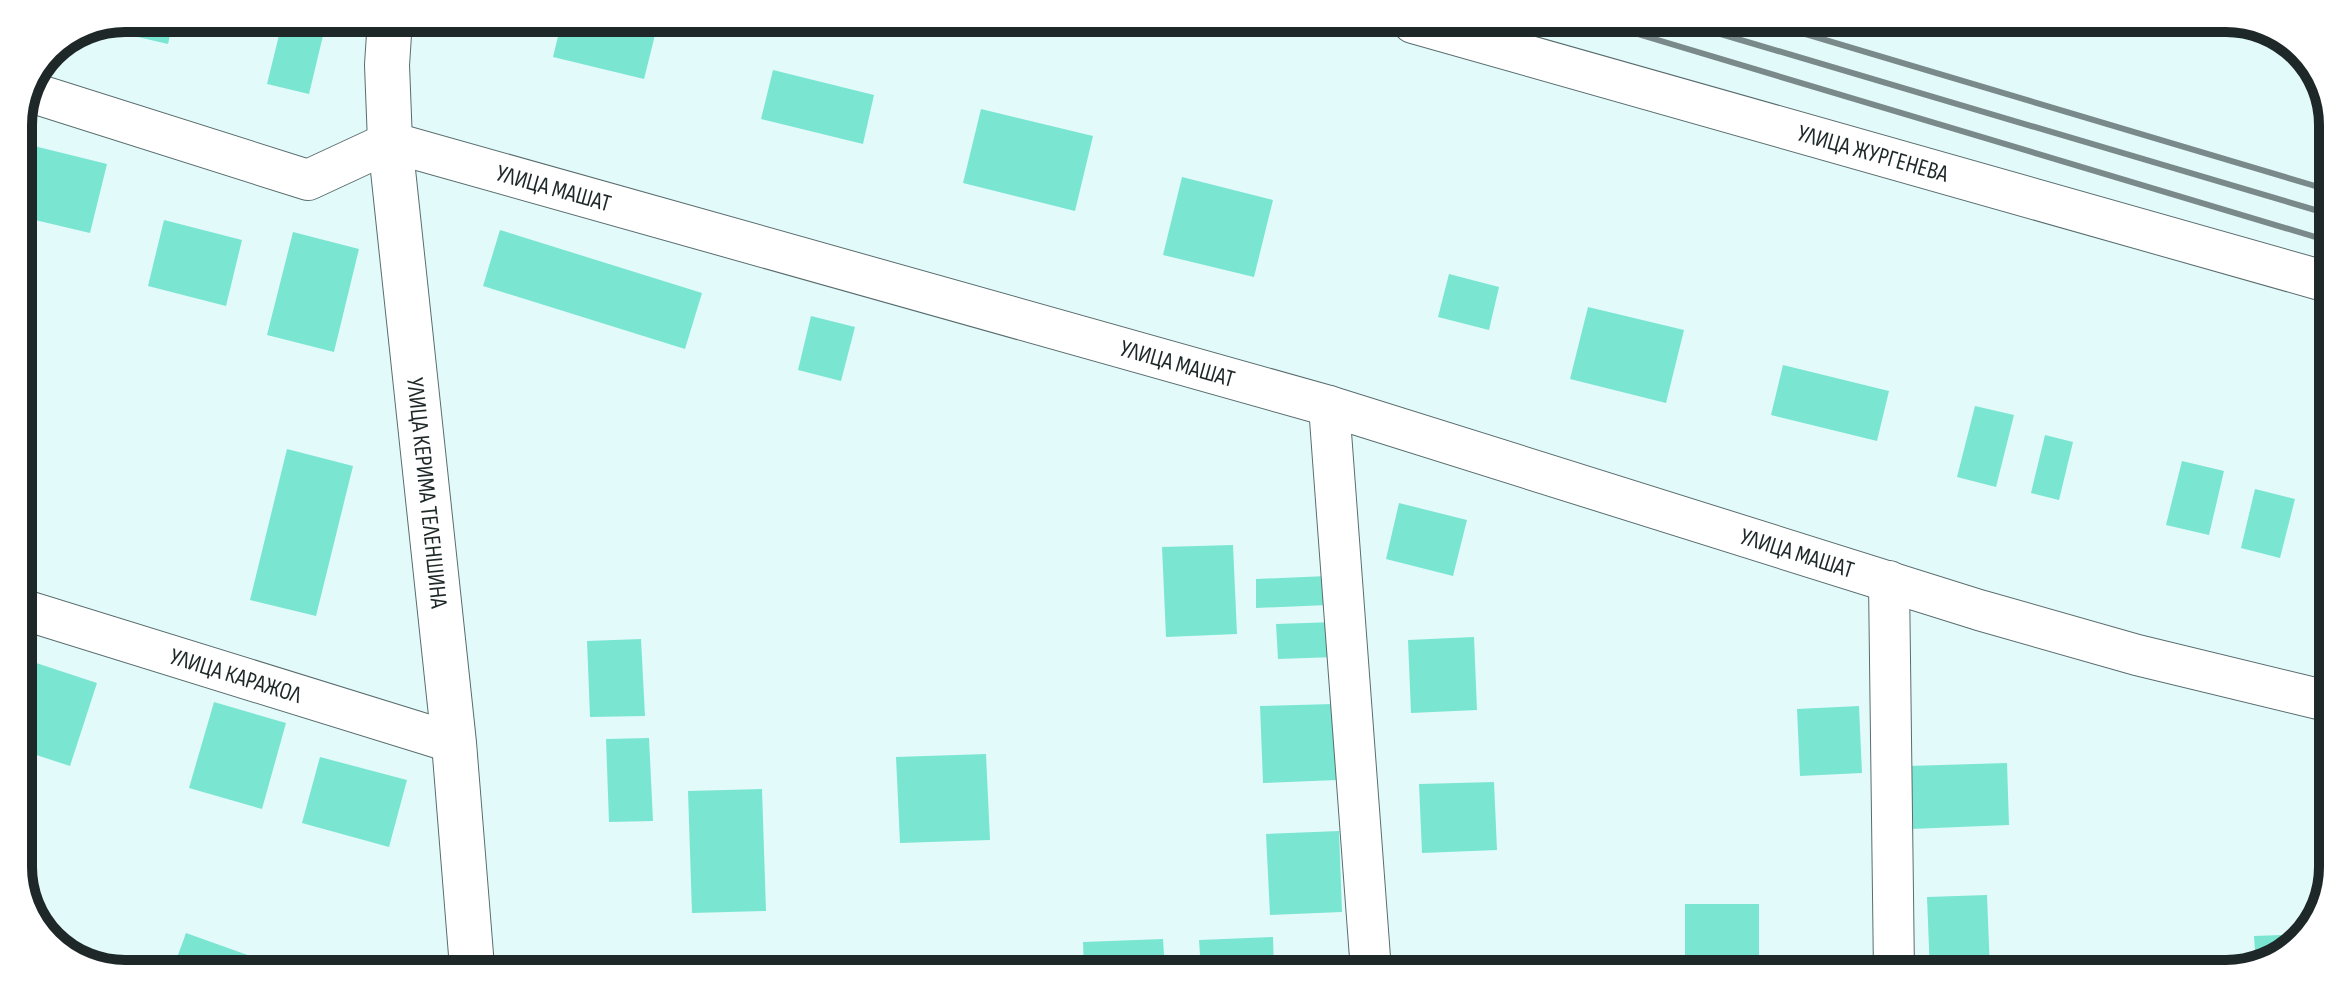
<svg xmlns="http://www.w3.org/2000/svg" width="2351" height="992" viewBox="0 0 2351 992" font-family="'Sofia Sans Condensed',sans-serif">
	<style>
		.building { fill: #7ae6d1 }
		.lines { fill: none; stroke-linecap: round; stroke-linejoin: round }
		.minor-casing { stroke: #596d6e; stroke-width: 42 }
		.tertiary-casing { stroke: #596d6e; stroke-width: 46 }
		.minor { stroke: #fff; stroke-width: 40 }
		.tertiary { stroke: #fff; stroke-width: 44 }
		.rail { stroke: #7a8a8a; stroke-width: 6 }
		.labels { text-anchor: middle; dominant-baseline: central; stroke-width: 6; stroke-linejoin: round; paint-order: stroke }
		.street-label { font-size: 24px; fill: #1f2828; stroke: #fff }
		.rim { fill: none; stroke: #1f2828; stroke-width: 10 }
	</style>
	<rect width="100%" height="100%" fill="#e3fafb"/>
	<path class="building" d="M125 18H174L168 44 116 32 119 20Z
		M283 19H327L309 94 267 84Z
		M562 20H630L657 27 644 79 553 57Z
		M773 70 874 95 863 144 761 119Z
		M981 109 1093 136 1075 211 963 183Z
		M18 142 107 164 90 233 18 216Z
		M1182 177 1273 200 1254 277 1163 255Z
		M164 220 242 240 226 306 148 286Z
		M500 230 702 293 685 349 483 286Z
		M293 232 359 249 334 352 267 335Z
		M1449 274 1499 287 1489 330 1438 317Z
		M1588 307 1684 330 1666 403 1570 379Z
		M811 316 855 327 841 381 798 370Z
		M1783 365 1889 391 1877 441 1771 415Z
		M1975 406 2014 415 1996 487 1957 477Z
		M2045 435 2073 442 2059 500 2031 493Z
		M287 449 353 466 316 616 250 600Z
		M2182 461 2224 471 2209 535 2166 525Z
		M2255 489 2295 499 2280 558 2241 548Z
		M1399 503 1467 520 1453 576 1386 559Z
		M1233 545 1237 634 1166 637 1162 547Z
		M1327 576 1328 605 1256 608V579Z
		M1335 622 1336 657 1278 659 1276 624Z
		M1474 637 1477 710 1411 713 1408 640Z
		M641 639 645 716 590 717 587 641Z
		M18 657 97 683 70 766 18 749Z
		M214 702 286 723 262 809 189 788Z
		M1333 704 1337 780 1263 783 1260 706Z
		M1859 706 1862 773 1800 776 1797 709Z
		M649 738 653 821 609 822 606 739Z
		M986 754 990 840 900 843 896 757Z
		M320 757 407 780 389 847 302 823Z
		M2007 763 2009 825 1910 829 1908 766Z
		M1494 782 1497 850 1422 853 1419 784Z
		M762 789 766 911 692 913 688 791Z
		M1339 831 1342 912 1270 915 1266 834Z
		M1987 895 1990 971 1930 973 1927 897Z
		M1685 904H1759V972H1685Z
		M186 933 278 966V967L174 966Z
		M2304 934 2286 956 2256 965 2254 936Z
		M1273 937 1274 970H1201L1199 940Z
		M1163 939 1165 970H1084L1083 942Z"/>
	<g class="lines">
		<defs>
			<g id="minor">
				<path id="s1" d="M1413 23 2331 283"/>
				<path id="s2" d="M30 92 308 180 390 142 1329 406 1979 610 2137 655 2327 701"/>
				<path d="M1329 406 1371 971"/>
				<path d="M1889 581 1894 973"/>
				<path id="s3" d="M18 608 454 743"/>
			</g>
			<g id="tertiary">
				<path id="s4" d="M390 19 387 65 390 142 454 743 472 967"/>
			</g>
		</defs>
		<use href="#minor" class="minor-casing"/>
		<use href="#tertiary" class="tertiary-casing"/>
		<use href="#minor" class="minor"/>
		<use href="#tertiary" class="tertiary"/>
		<path class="rail" d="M1601 23 2332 242
			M1687 24 2332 215
			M1772 24 2332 191"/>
	</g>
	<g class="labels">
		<g class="street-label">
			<text stroke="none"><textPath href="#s1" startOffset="478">УЛИЦА ЖУРГЕНЕВА</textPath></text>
			<text stroke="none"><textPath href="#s2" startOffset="552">УЛИЦА МАШАТ</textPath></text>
			<text stroke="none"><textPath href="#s2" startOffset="1200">УЛИЦА МАШАТ</textPath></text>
			<text stroke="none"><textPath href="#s4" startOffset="476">УЛИЦА КЕРИМА ТЕЛЕНШИНА</textPath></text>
			<text stroke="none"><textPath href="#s2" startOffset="1848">УЛИЦА МАШАТ</textPath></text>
			<text stroke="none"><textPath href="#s3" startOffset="228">УЛИЦА КАРАЖОЛ</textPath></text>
		</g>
	</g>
	<path d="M0 0H2351V992H0ZM125 32H2226A93 93 0 0 1 2319 125V867A93 93 0 0 1 2226 960H125A93 93 0 0 1 32 867V125A93 93 0 0 1 125 32Z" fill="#fff" fill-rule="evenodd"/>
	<path class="rim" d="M125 32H2226A93 93 0 0 1 2319 125V867A93 93 0 0 1 2226 960H125A93 93 0 0 1 32 867V125A93 93 0 0 1 125 32Z"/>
</svg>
